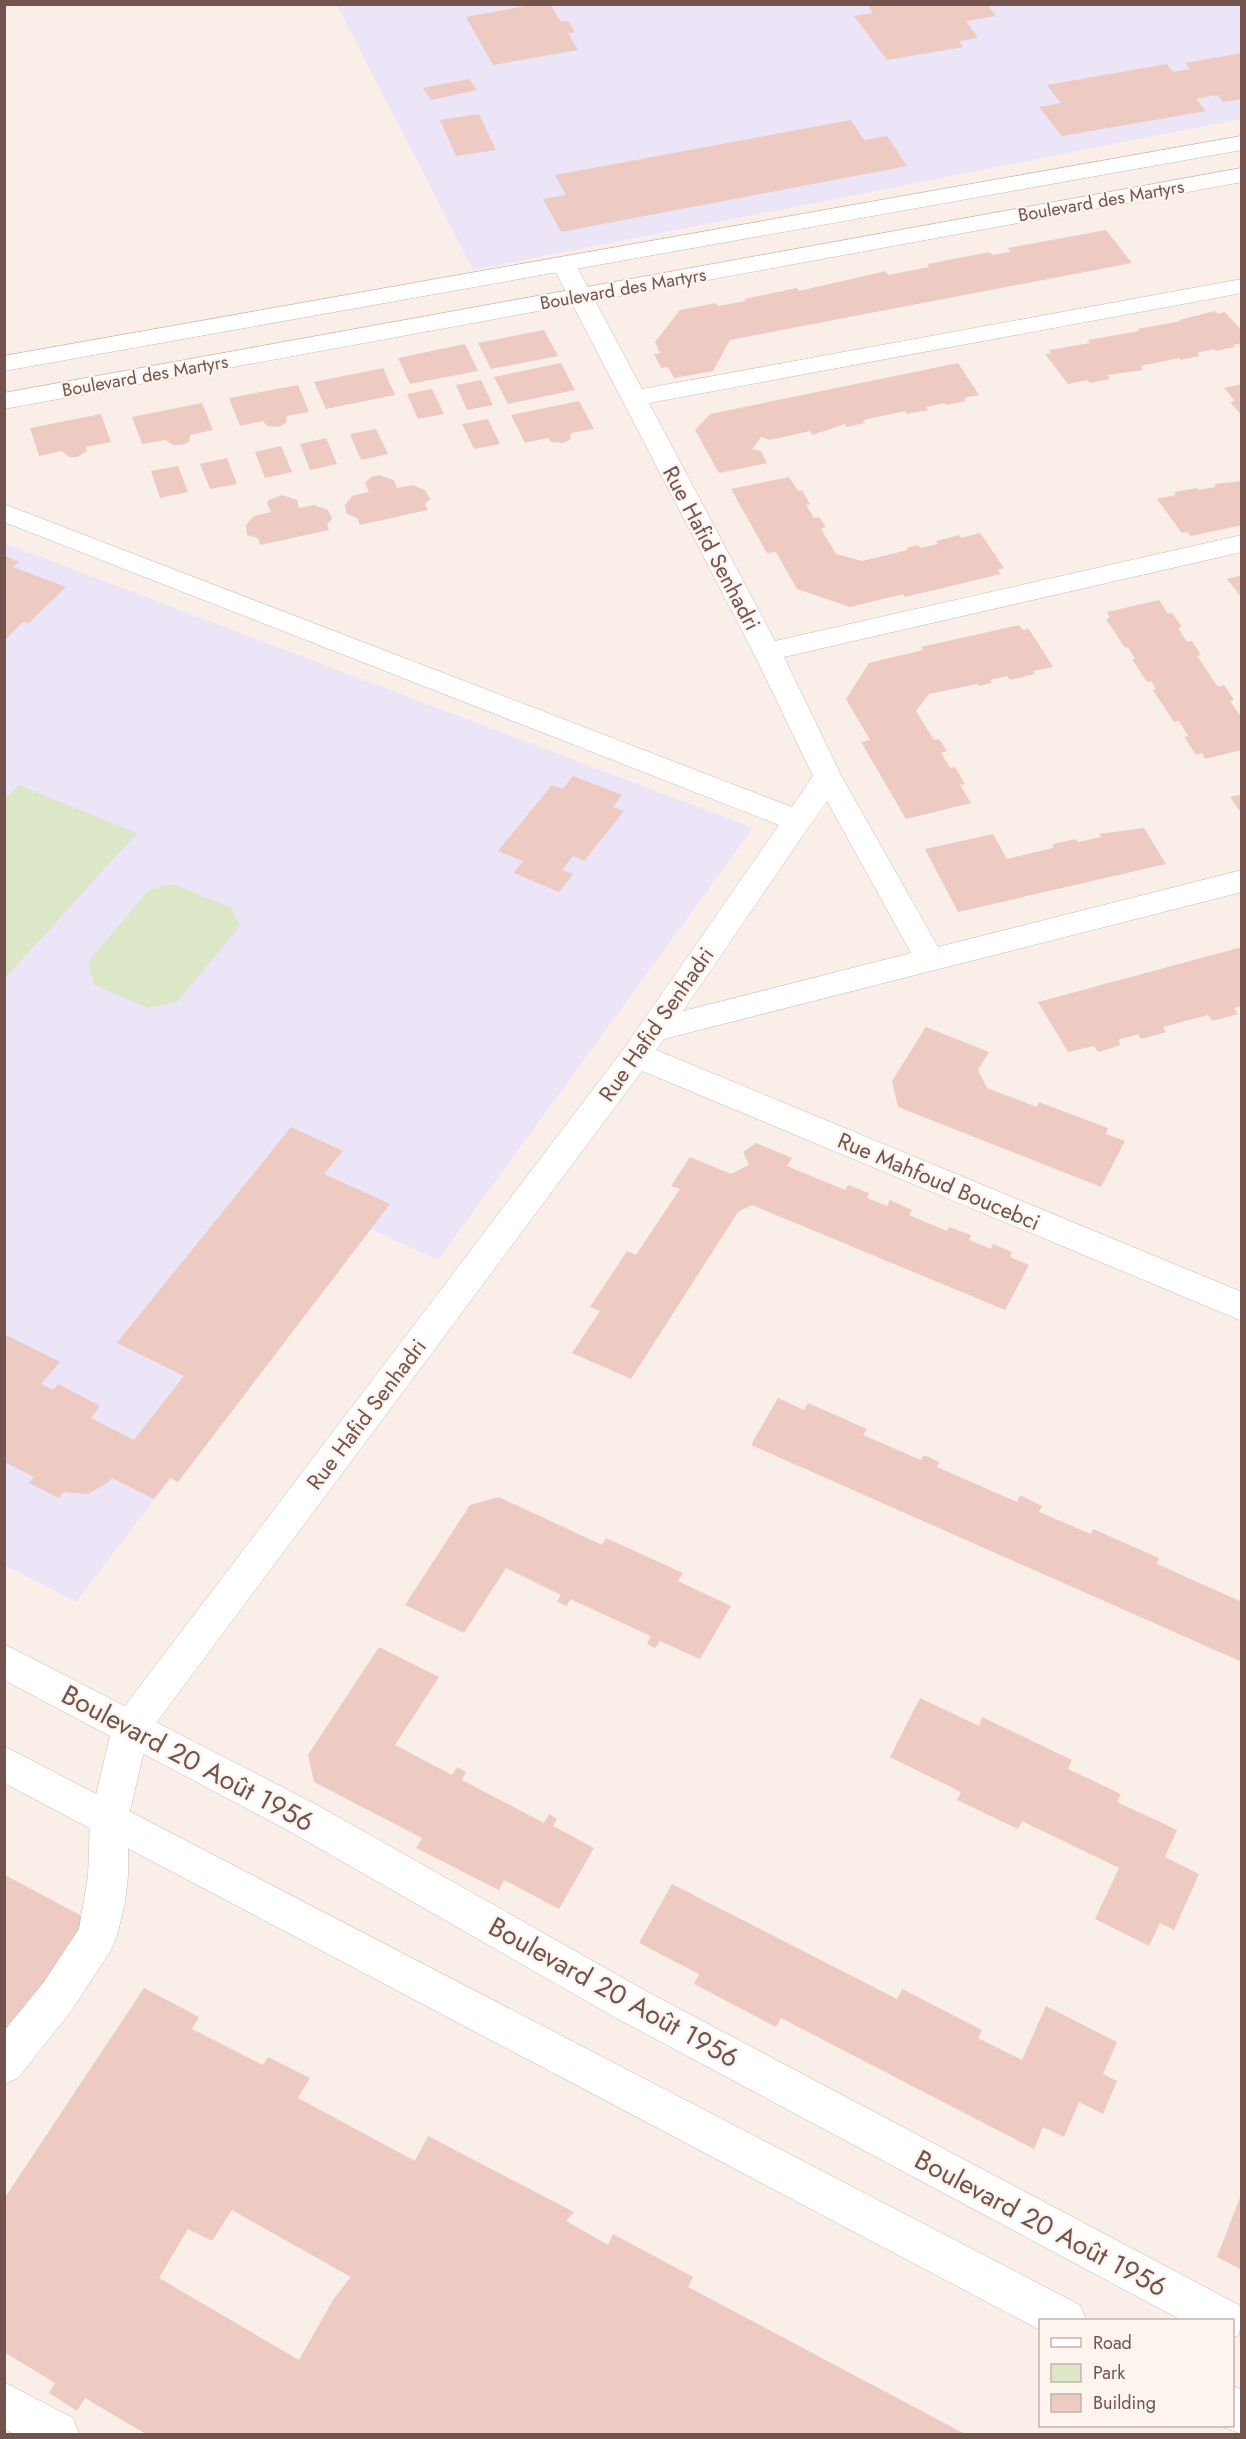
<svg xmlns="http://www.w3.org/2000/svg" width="1246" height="2439" viewBox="0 0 1246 2439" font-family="Jost,sans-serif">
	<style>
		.education { fill: #ece4f7 }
		.green { fill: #dbe7c7 }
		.building { fill: #edcac2; fill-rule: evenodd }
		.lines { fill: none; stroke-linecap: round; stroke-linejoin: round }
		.street-casing { stroke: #cdb8b2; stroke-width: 1 }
		.secondary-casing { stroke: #cfb7af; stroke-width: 1 }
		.street { fill: #fff; fill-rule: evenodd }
		.secondary { fill: #fff; fill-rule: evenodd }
		.labels { text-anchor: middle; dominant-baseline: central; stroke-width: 4.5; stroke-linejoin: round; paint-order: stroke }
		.far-street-label { font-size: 18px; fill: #72534e; stroke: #fdf4ee }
		.street-label { font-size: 22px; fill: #72534e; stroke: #fdf4ee }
		.near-street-label { font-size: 27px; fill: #72534e; stroke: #fdf4ee }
	</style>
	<rect width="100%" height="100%" fill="#faefe8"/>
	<path class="education" d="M337 5H1241V119L473 270Z
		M4 543 753 828 438 1260 370 1229 178 1482 170 1479 76 1602 5 1565Z"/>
	<path class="green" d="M19 785 137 833 7 976 4 975 5 799Z
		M173 884 230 907 240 926 177 1002 148 1008 94 985 88 962 149 890Z"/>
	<path class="building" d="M537 4H550L561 22 568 21 575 32 568 33 578 50 493 65 466 17Z
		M867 4H987L996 16 966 21 978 38 959 41 963 47 887 60 854 16 873 13Z
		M1242 53V99L1223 102 1217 95 1196 99 1206 111 1062 136 1039 107 1061 103 1047 85 1167 64 1173 72 1190 69 1185 63Z
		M469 79 477 90 431 100 423 88Z
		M479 114 496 150 456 156 440 120Z
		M851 120 864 140 887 136 907 166 561 232 543 199 566 195 555 175Z
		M1106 230 1132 263 730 340 713 371 674 378 668 367 661 368 654 354 660 353 655 342 680 310 716 303 718 306 746 301 744 299 797 288 799 291 886 271 888 275 929 267 928 264 990 252 992 255 1010 252 1008 248Z
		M1215 311 1218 314 1225 312 1242 331V343L1233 345 1235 347 1216 351 1214 349 1197 353 1199 356 1181 360 1179 358 1141 366 1143 370 1107 375 1110 379 1090 383 1087 380 1068 384 1045 354 1051 353 1049 350 1090 343 1088 340 1139 331 1137 329 1181 321 1179 320Z
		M544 330 558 356 491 369 478 343Z
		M465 344 478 371 410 384 398 358Z
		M561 363 575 390 508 404 494 377Z
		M958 363 979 395 964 398 966 401 946 405 944 403 926 407 928 410 907 414 905 411 863 420 865 423 846 427 845 424 812 435 810 431 770 440 761 437 752 449 761 451 767 463 719 473 695 430 710 414Z
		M383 368 395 395 326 409 314 382Z
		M481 380 493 405 467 410 456 385Z
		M1242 384V416L1230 402 1235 401 1224 388Z
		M298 385 309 412 287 416 286 423 279 427 267 426 263 421 240 426 229 398Z
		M432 389 444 414 418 419 407 394Z
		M579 401 594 429 571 433 570 440 563 443 551 442 548 438 525 443 511 415Z
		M202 403 213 430 190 435 189 442 181 445H173L166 440 142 444 132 417Z
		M101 414 111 442 86 447 87 451 77 457H69L62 451 39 456 30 428Z
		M488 419 500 444 474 449 462 424Z
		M376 429 388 454 361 460 350 434Z
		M326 438 337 464 310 470 300 444Z
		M281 446 292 472 265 478 255 452Z
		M227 458 237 484 210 489 200 464Z
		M178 466 188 492 160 498 151 471Z
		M379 475 394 480 397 488 412 485 425 490 430 499 425 504 428 510 360 525 357 518 347 514 345 505 352 496 369 492 365 483 371 477Z
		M789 477 798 491 802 490 810 504 806 505 814 518 819 517 826 527 821 529 836 554 862 561 908 550 906 548 918 545 920 548 938 544 936 541 959 535 961 538 980 533 1004 568 997 570 1001 574 905 597 903 594 850 607 797 589 776 552 767 553 731 489Z
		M1242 481V525L1191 536 1187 532 1182 533 1157 499 1176 495 1174 492 1197 488 1199 490 1216 487 1214 484Z
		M282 495 297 500 299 508 314 505 328 510 332 519 327 524 329 530 260 545 258 538 247 535 246 525 254 516 271 512 267 503 269 500Z
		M5 556 19 562 13 567 66 587 29 623 23 622 5 640Z
		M1242 575V598L1227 579Z
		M1159 600 1168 614 1172 613 1182 627 1178 628 1187 642 1192 641 1201 655 1197 656 1218 687 1224 685 1234 700 1230 701 1239 714 1242 713V750L1205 759 1202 753 1196 755 1184 737 1188 736 1179 721 1174 722 1153 690 1156 689 1151 681 1147 682 1132 659H1135L1128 647 1125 648 1106 619 1110 618 1107 612Z
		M1019 625 1023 630 1029 629 1053 667 1033 671 1035 674 1010 680 1007 676 990 680 992 683 979 686 977 684 929 694 916 711 934 740 939 739 947 751 941 753 950 768 955 767 965 784 960 785 971 803 906 819 861 742 870 740 846 699 869 663 923 650 921 647Z
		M573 776 622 795 613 807 624 811 584 861 573 856 562 870 573 874 559 892 514 873 523 861 498 851 552 785 563 789Z
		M1242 794V814L1230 797Z
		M1144 828 1166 864 958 912 925 849 993 834 1007 859 1053 848V844L1076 839 1078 842 1102 837 1099 834Z
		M1242 947V1006L1234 1008 1238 1014 1212 1021 1208 1015 1163 1027 1166 1032 1141 1039 1138 1034 1118 1040 1121 1045 1098 1052 1094 1046 1068 1052 1038 1002Z
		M926 1027 989 1052 978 1070 987 1088 1037 1107 1039 1102 1108 1128 1106 1134 1125 1141 1101 1187 898 1107 892 1081Z
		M291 1127 343 1151 324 1174 390 1204 178 1482 170 1478 154 1499 112 1478 107 1483 88 1494 64 1492 59 1498 29 1483 34 1477 7 1463 4 1465V1334L60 1362 41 1384 53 1390 58 1384 100 1406 91 1418 134 1440 184 1376 117 1343Z
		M756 1143 792 1158 787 1166 845 1190 848 1185 869 1193 867 1198 887 1206 890 1200 912 1210 909 1215 947 1231 949 1227 971 1235 969 1240 991 1249 993 1244 1012 1252 1010 1257 1029 1265 1005 1310 752 1205 738 1212 631 1379 572 1353 600 1311 590 1307 627 1251 636 1255 680 1189 671 1186 690 1157 731 1174 749 1165 743 1152Z
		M778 1398 804 1410 808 1403 867 1429 863 1435 921 1460 924 1455 939 1462 937 1467 1017 1502 1020 1495 1042 1506 1039 1512 1091 1534 1093 1529 1159 1558 1157 1564 1242 1602V1662L751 1445Z
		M499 1497 602 1545 606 1538 683 1573 678 1581 731 1606 700 1659 660 1641 655 1648 647 1644 651 1636 570 1599 567 1606 557 1602 561 1595 506 1568 464 1633 405 1605 470 1505Z
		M379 1647 439 1677 395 1745 452 1775 457 1767 466 1772 462 1780 544 1823 549 1814 557 1819 553 1826 594 1848 559 1909 504 1880 499 1890 416 1848 422 1838 314 1782 308 1755Z
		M920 1698 979 1726 982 1717 1072 1760 1068 1769 1121 1794 1117 1802 1177 1830 1165 1857 1199 1874 1174 1930 1160 1923 1149 1946 1095 1919 1119 1868 1022 1821 1018 1829 957 1800 961 1792 890 1757Z
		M5 1875 91 1921 5 2043Z
		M672 1884 897 1999 902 1989 982 2030 978 2038 1022 2060 1046 2006 1117 2042 1103 2074 1117 2081 1103 2114 1079 2102 1064 2137 1043 2127 1034 2149 781 2018 776 2027 694 1984 699 1974 639 1943Z
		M144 1988 199 2017 192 2029 263 2065 268 2057 310 2078 298 2098 415 2161 428 2136 574 2212 566 2221 608 2245 613 2234 693 2277 688 2287 965 2434H146L85 2398 77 2411 49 2393 55 2383 4 2352V2199ZM232 2210 351 2277 333 2300 299 2360 159 2278 188 2229 212 2241Z
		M1241 2195H1242V2270L1217 2257Z"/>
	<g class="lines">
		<defs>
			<path id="street" d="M564 258 572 260 576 265 642 389 1242 279V293L649 403 775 641 1242 535V552L784 657 842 777 938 947 1242 870V892L664 1039 656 1050 1242 1292V1321L642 1071 148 1734 128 1820V1876L125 1903 117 1936 111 1950 72 2010 18 2078 4 2084V2031L44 1982 79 1929 88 1876 90 1820 112 1727 118 1715 625 1047 779 825 4 522V504L792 807 813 776 753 652 552 265 556 260ZM827 801 911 953 683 1011 808 828Z
				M4 2382 73 2418 79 2434H15L4 2429Z"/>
			<path id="secondary" d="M1242 136V150L4 371V356Z
				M1242 168V182L4 409V393Z
				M4 1644 317 1805 646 1991 1239 2305 1242 2310 1239 2335 1232 2338V2320H1181L618 2019 289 1831 4 1680Z
				M4 1746 1080 2305 1086 2320H1040V2330L4 1783Z
				M1232 2386 1242 2390V2434L1220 2426H1232Z"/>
		</defs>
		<use href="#street" class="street-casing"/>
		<use href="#secondary" class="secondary-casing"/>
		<use href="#street" class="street"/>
		<use href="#secondary" class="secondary"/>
	</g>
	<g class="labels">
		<g class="far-street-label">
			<text transform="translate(1101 201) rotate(-10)">Boulevard des Martyrs</text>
			<text transform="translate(623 289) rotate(-10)">Boulevard des Martyrs</text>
			<text transform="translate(145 376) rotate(-10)">Boulevard des Martyrs</text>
		</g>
		<g class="street-label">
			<text transform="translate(712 548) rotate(62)">Rue Hafid Senhadri</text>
			<text transform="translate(656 1024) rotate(-55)">Rue Hafid Senhadri</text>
			<text transform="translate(939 1181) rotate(23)">Rue Mahfoud Boucebci</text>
			<text transform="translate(366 1414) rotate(-53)">Rue Hafid Senhadri</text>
		</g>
		<g class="near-street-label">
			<text transform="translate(188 1758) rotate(28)">Boulevard 20 Août 1956</text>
			<text transform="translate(614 1992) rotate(29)">Boulevard 20 Août 1956</text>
			<text transform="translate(1041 2223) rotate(28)">Boulevard 20 Août 1956</text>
		</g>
	</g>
	<rect width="1246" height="2439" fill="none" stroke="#72534e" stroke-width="12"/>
	<rect x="1039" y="2319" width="195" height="108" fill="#fdf4ee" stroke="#c5b4ae" stroke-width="1.5"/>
	<rect x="1051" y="2338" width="30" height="9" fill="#ffffff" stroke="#c5b4ae" stroke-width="1.5"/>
	<text x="1093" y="2349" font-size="18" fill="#72534e">Road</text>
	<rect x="1051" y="2364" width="30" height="18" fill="#dbe7c7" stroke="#c5b4ae" stroke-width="1.5"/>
	<text x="1093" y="2379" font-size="18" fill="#72534e">Park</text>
	<rect x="1051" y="2394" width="30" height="18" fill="#edcac2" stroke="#c5b4ae" stroke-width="1.5"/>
	<text x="1093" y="2409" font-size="18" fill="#72534e">Building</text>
</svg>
